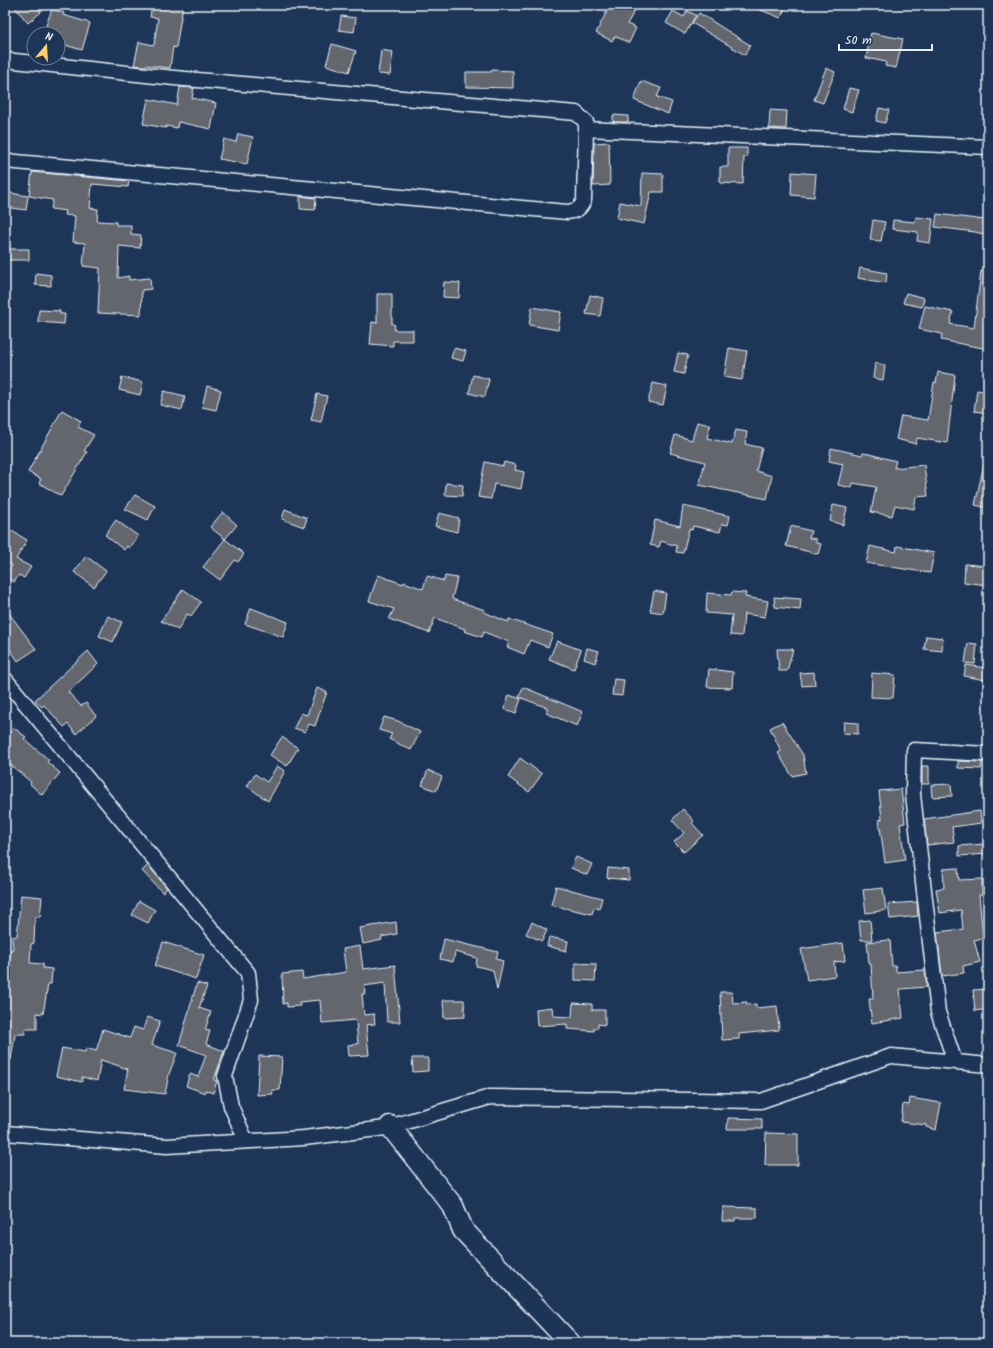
<svg xmlns="http://www.w3.org/2000/svg" width="993" height="1348" viewBox="0 0 993 1348" font-family="Kalam,sans-serif">
	<style>
		.building { fill: #63666d; stroke: #e8f1f8 }
		.lines { fill: none; stroke-linecap: round; stroke-linejoin: round }
		.lane-casing { stroke: #e8f1f8; stroke-width: 10 }
		.street-casing { stroke: #e8f1f8; stroke-width: 17 }
		.secondary-casing { stroke: #e8f1f8; stroke-width: 23 }
		.lane { stroke: #1d3557; stroke-width: 7 }
		.street { stroke: #1d3557; stroke-width: 14 }
		.secondary { stroke: #1d3557; stroke-width: 20 }
	</style>
	<rect width="100%" height="100%" fill="#1d3557"/>
	<filter id="ink" filterUnits="userSpaceOnUse"><feTurbulence type="fractalNoise" baseFrequency=".025" numOctaves="2"/><feDisplacementMap in="SourceGraphic" scale="8" xChannelSelector="R" yChannelSelector="G"/><feConvolveMatrix kernelMatrix="1 2 1 2 8 2 1 2 1" color-interpolation-filters="sRGB"/></filter>
	<g filter="url(#ink)">
		<path class="building" d="M13 5H35L41 12 28 23Z
			M152 5H183L176 48 173 47 170 68 146 65 145 66 134 65 139 42 154 45 158 18 150 17Z
			M610 5H638L627 24 636 28 629 43 615 36 612 41 596 33Z
			M748 5H786L781 18Z
			M52 9 64 13 63 15 90 23 82 50 58 43V34H43Z
			M673 11 684 17 687 11 696 15 685 34 666 23Z
			M699 13 750 45 745 55 692 23Z
			M341 16 356 18 354 32 339 30Z
			M871 33 903 39 896 68 885 66 886 62 866 58Z
			M332 44 356 51 349 72 326 65Z
			M381 50 393 52 390 75 378 74Z
			M826 68 835 72 823 103 814 100Z
			M492 70 513 71V88L466 87V72H491Z
			M641 81 661 88 657 97 672 102 668 114 634 100Z
			M180 87 194 88 192 98 216 103 211 129 178 122 177 128 166 126V128L143 124 148 99 177 105Z
			M849 88 859 90 852 112 843 109Z
			M879 108 889 110 885 123 876 121Z
			M770 110 787 111 786 129 769 128Z
			M613 115 628 116V122H613Z
			M238 134 253 137 247 164 219 159 224 139 236 142Z
			M609 142 610 185 593 186 594 143Z
			M728 148H747V157H744L743 184 720 183V167H728Z
			M32 172 129 181 128 187 92 184 90 208 98 209 97 221 116 222V225H131V234L141 235 140 248 119 246 118 278 129 276V280L150 278 151 289 142 290 141 315 98 313 100 268 83 266 85 243 73 242 75 216 65 215 66 211 51 209 53 200 29 196Z
			M792 172 816 174 814 197 791 195Z
			M642 173 663 174V192H651L644 224 617 218 620 202 641 206Z
			M5 192 28 196 26 210 5 207Z
			M300 196 316 198 315 210 300 209Z
			M937 214 985 220 988 222V235L975 232 935 227Z
			M916 217 933 219 930 243 917 241 918 232 892 229 893 220 915 222Z
			M873 220 885 222 881 241 870 240Z
			M5 249H29V260H5Z
			M860 268 887 273 886 283 858 278Z
			M981 271H988V349L941 340 942 334 919 329 925 306 953 312 950 324 974 328Z
			M36 273 51 275V286L35 285Z
			M444 282 460 283 459 298 443 297Z
			M906 293 924 298 922 307 903 303Z
			M377 294H392V324L395 325 394 330H413V341H393V346L370 344 372 322 377 323Z
			M590 295 603 298 600 316 586 314Z
			M532 307 561 312 558 330 529 325Z
			M39 310 60 311V314H65L64 324 38 322Z
			M454 348 466 351 463 361 451 358Z
			M729 348 747 351 742 380 724 377Z
			M678 353 688 355 684 374 674 372Z
			M875 363 885 365 883 380 873 378Z
			M938 372 955 375 947 443 917 438 916 444 896 439 901 416 928 420 934 382 936 383Z
			M473 375 489 379 485 397 469 393Z
			M122 377 143 382 140 395 119 390Z
			M653 383 667 386 663 405 648 402Z
			M207 386 221 390 216 410 202 407Z
			M977 390 988 392V413L974 411Z
			M164 391 185 396 182 410 160 405Z
			M317 394 327 396 321 422 311 420Z
			M62 410 81 421 78 427 94 435 84 451 87 452 61 496 39 483 41 479 28 472Z
			M697 422 710 425 707 438 732 444 736 430 747 432 745 444 762 448 756 471 772 476 767 499 699 485 705 462 670 453 675 435 692 440Z
			M831 448 862 455 863 453 869 454 896 461 894 468 924 465 928 496 916 497 914 509 895 505 892 516 871 512 876 487 853 483 852 488 838 485 843 464 829 461Z
			M485 462 503 466 504 462 516 465 515 470 524 472 521 489 494 484 491 499 478 497Z
			M984 464H988V508L975 505Z
			M446 483 463 485 462 496 445 495Z
			M135 495 155 506 148 520 125 509Z
			M833 505 847 508 843 525 830 521Z
			M683 506 730 516 728 525 722 524 720 532 693 526 692 530 689 529 683 553 676 552 677 546 661 541 659 547 650 545 655 520 680 526Z
			M285 509 307 518 304 527 282 519Z
			M223 512 237 525 225 539 210 527Z
			M439 513 459 518 457 532 435 526Z
			M116 520 138 536 129 548 127 546 124 550 105 535Z
			M791 526 811 531 809 538 816 539V543L821 544 818 554 786 546Z
			M5 527 27 540 16 559 31 567 24 578 19 575 14 582 5 577 12 565 5 562Z
			M225 539 244 554 238 562 235 560 220 580 203 567Z
			M870 546 896 552 897 546 934 553 930 573 866 563Z
			M86 556 106 571 94 587 74 572Z
			M965 564 988 566 987 585 964 582Z
			M378 575 403 584 404 582 423 589 427 576 444 581 445 576 457 578 452 599 485 610 484 612 508 622 509 619 553 634 548 647 530 640 524 654 507 647 509 642 484 632 482 637 464 631 465 629 435 618 429 633 389 619 394 609 369 601Z
			M183 589 201 602 191 616 187 614 178 630 161 621Z
			M654 591 666 593 663 613 650 611Z
			M732 592 746 593 745 597 768 601 765 617 744 614 742 636 730 635 732 615 706 613 707 593 731 595Z
			M774 597 801 599 800 610 775 607Z
			M5 608 36 649 18 661 5 642Z
			M251 608 288 622 283 637 245 624Z
			M108 616 122 622 113 642 99 636Z
			M926 636 943 638 942 651 924 649Z
			M557 641 581 650 574 669 549 659Z
			M968 643 977 644 975 664 965 663Z
			M587 648 599 651 595 663 584 659Z
			M777 649H793L787 671H779Z
			M88 651 98 664 68 692 81 706 86 703 96 716 76 734 68 724 64 727 44 705 42 707 35 700Z
			M966 665 987 668 985 680 964 676Z
			M709 669 733 672 732 688 707 687Z
			M814 672 815 685 802 686 800 673Z
			M872 673 895 675 893 698 871 697Z
			M614 679 624 680 622 696 612 695Z
			M523 687 583 712 577 726 546 713 548 708 519 697Z
			M317 688 327 692 315 726 309 724 305 732 294 728 301 713 307 715Z
			M509 695 521 699 516 713 504 709Z
			M384 717 398 721 420 732 411 750 389 739 392 734 379 730Z
			M782 722 803 755 806 773 792 776 778 753 781 751 770 728Z
			M844 722 858 723V734L843 733Z
			M14 728 26 737 24 739 49 760 47 762 60 773 42 795 30 784 31 782 7 762 9 760 5 756V739Z
			M282 737 298 748 287 766 270 755Z
			M520 758 542 774 529 792 508 777Z
			M958 761 982 762 981 769 958 768Z
			M277 766 285 771 268 801 247 786 255 774 267 782Z
			M922 766H929V784H922Z
			M428 770 442 777 436 791 422 785Z
			M951 784 952 796 932 797 931 785Z
			M901 789 905 823 900 824 905 860 885 863 879 820 882 819 879 791Z
			M683 809 694 821 692 823 703 835 684 852 674 842 684 833 672 820Z
			M980 811 981 823 952 827 954 842 927 845 924 819Z
			M985 844 986 854 959 856V846Z
			M576 857 592 864 587 875 571 868Z
			M148 865 167 888 163 893 142 871Z
			M608 868 629 870V880L607 878Z
			M958 868 959 880 982 879V895H979L983 938 974 940 980 962 963 966 964 973 942 976 937 932 963 929 961 910 940 913 936 889 944 888 943 869Z
			M556 886 602 898 599 909 594 907 592 914 551 905Z
			M883 888 886 910 866 913 863 890Z
			M21 895 42 897 40 917H35L34 943 31 944 30 963 43 964V968L52 969 51 984H48L43 1014 37 1013V1029H25V1034H15L11 1060 5 1059V986L11 949H13L12 937 17 936Z
			M139 901 155 910 148 923 132 915Z
			M917 902 918 916 890 919 888 904Z
			M870 920 872 940H861L859 921Z
			M396 922 397 934 381 937 382 940 363 944 360 928Z
			M532 922 547 930 542 941 526 934Z
			M549 937 568 941 566 951 547 946Z
			M444 939 498 952 496 959 503 961 497 990 493 970 476 966 477 958 455 952 453 962 440 959Z
			M890 940 892 966H896V972L925 970 927 987 900 989 903 1018 872 1023 869 999H873L871 964H869L867 942Z
			M163 942 204 955 196 979 155 966Z
			M843 943 845 961 834 962 835 976 807 980 801 949Z
			M360 946 363 969 395 965 400 1022H387L385 983 364 986 365 994H362L364 1015 374 1014 375 1024 366 1025 369 1055 349 1056 348 1045 358 1044 356 1020 322 1023 320 1000 299 1002 300 1006 287 1007V1003L283 1004 282 974 302 972 303 979 346 972 343 949Z
			M575 963 596 964 595 981 575 980Z
			M197 983 207 986 199 1008 211 1012 205 1030 210 1031 206 1044 224 1051 214 1080 217 1081 213 1093 205 1090V1093L186 1086 190 1074 198 1077 206 1055 179 1045Z
			M988 989V1009L975 1011 973 990Z
			M720 992H732L733 1003 747 1002V1005L756 1004V1008L777 1006 779 1030 739 1034V1039L722 1040Z
			M443 1000H464L465 1017 444 1018Z
			M573 1003 592 1004V1010H605V1025L598 1024V1028H594V1031L567 1029V1024L537 1026 536 1009 552 1007 553 1016 572 1017Z
			M147 1017 160 1021 152 1045 177 1053 169 1074 165 1094 124 1089 128 1069 101 1060 97 1081 82 1077V1082L56 1076 62 1048 85 1052 86 1048 96 1051 103 1029 130 1038 134 1027 143 1030Z
			M259 1056 282 1057 280 1090H272L273 1094 257 1095Z
			M412 1058H428V1071L413 1072Z
			M910 1098 941 1103 936 1130 926 1127V1125L901 1122 903 1104 909 1105Z
			M728 1118 762 1119V1129H727Z
			M766 1133 798 1134V1165H765Z
			M723 1207 757 1208V1218H735V1221H722Z"/>
		<g class="lines">
			<defs>
				<path id="lane" d="M5 696 13 689"/>
				<path id="street" d="M5 60 174 78 576 113 586 122V129L584 200C580 209 577 211 567 212L5 161
					M586 129 988 147
					M5 679 248 973 251 1000 225 1076 231 1106 246 1141
					M955 1062 938 1012 913 795 914 750 988 754
					M5 1133 167 1146 304 1138 386 1128 490 1097 761 1101 891 1056 988 1065"/>
				<path id="secondary" d="M390 1126 453 1206 463 1230 570 1343"/>
			</defs>
			<use href="#lane" class="lane-casing"/>
			<use href="#street" class="street-casing"/>
			<use href="#secondary" class="secondary-casing"/>
			<use href="#lane" class="lane"/>
			<use href="#street" class="street"/>
			<use href="#secondary" class="secondary"/>
		</g>
	</g>
	<rect width="993" height="1348" fill="none" stroke="#1d3557" stroke-width="20"/>
	<rect x="10" y="10" width="973" height="1328" fill="none" stroke="#e8f1f8" stroke-width="1.5" filter="url(#ink)"/>
	<g transform="translate(46 46) rotate(18)"><circle r="19" fill="#1d3557" stroke="#6e8097"/>
	<path d="M0-3L7 15L0 10L-7 15Z" fill="#ffd166"/>
	<text y="-6" font-size="11" font-weight="bold" text-anchor="middle" fill="#e8f1f8">N</text>
	</g>
	<path d="M839 44v6h93v-6" fill="none" stroke="#e8f1f8" stroke-width="2"/>
	<text x="845" y="44" font-size="12" fill="#e8f1f8" stroke="#1d3557" stroke-width="3" paint-order="stroke">50 m</text>
</svg>
